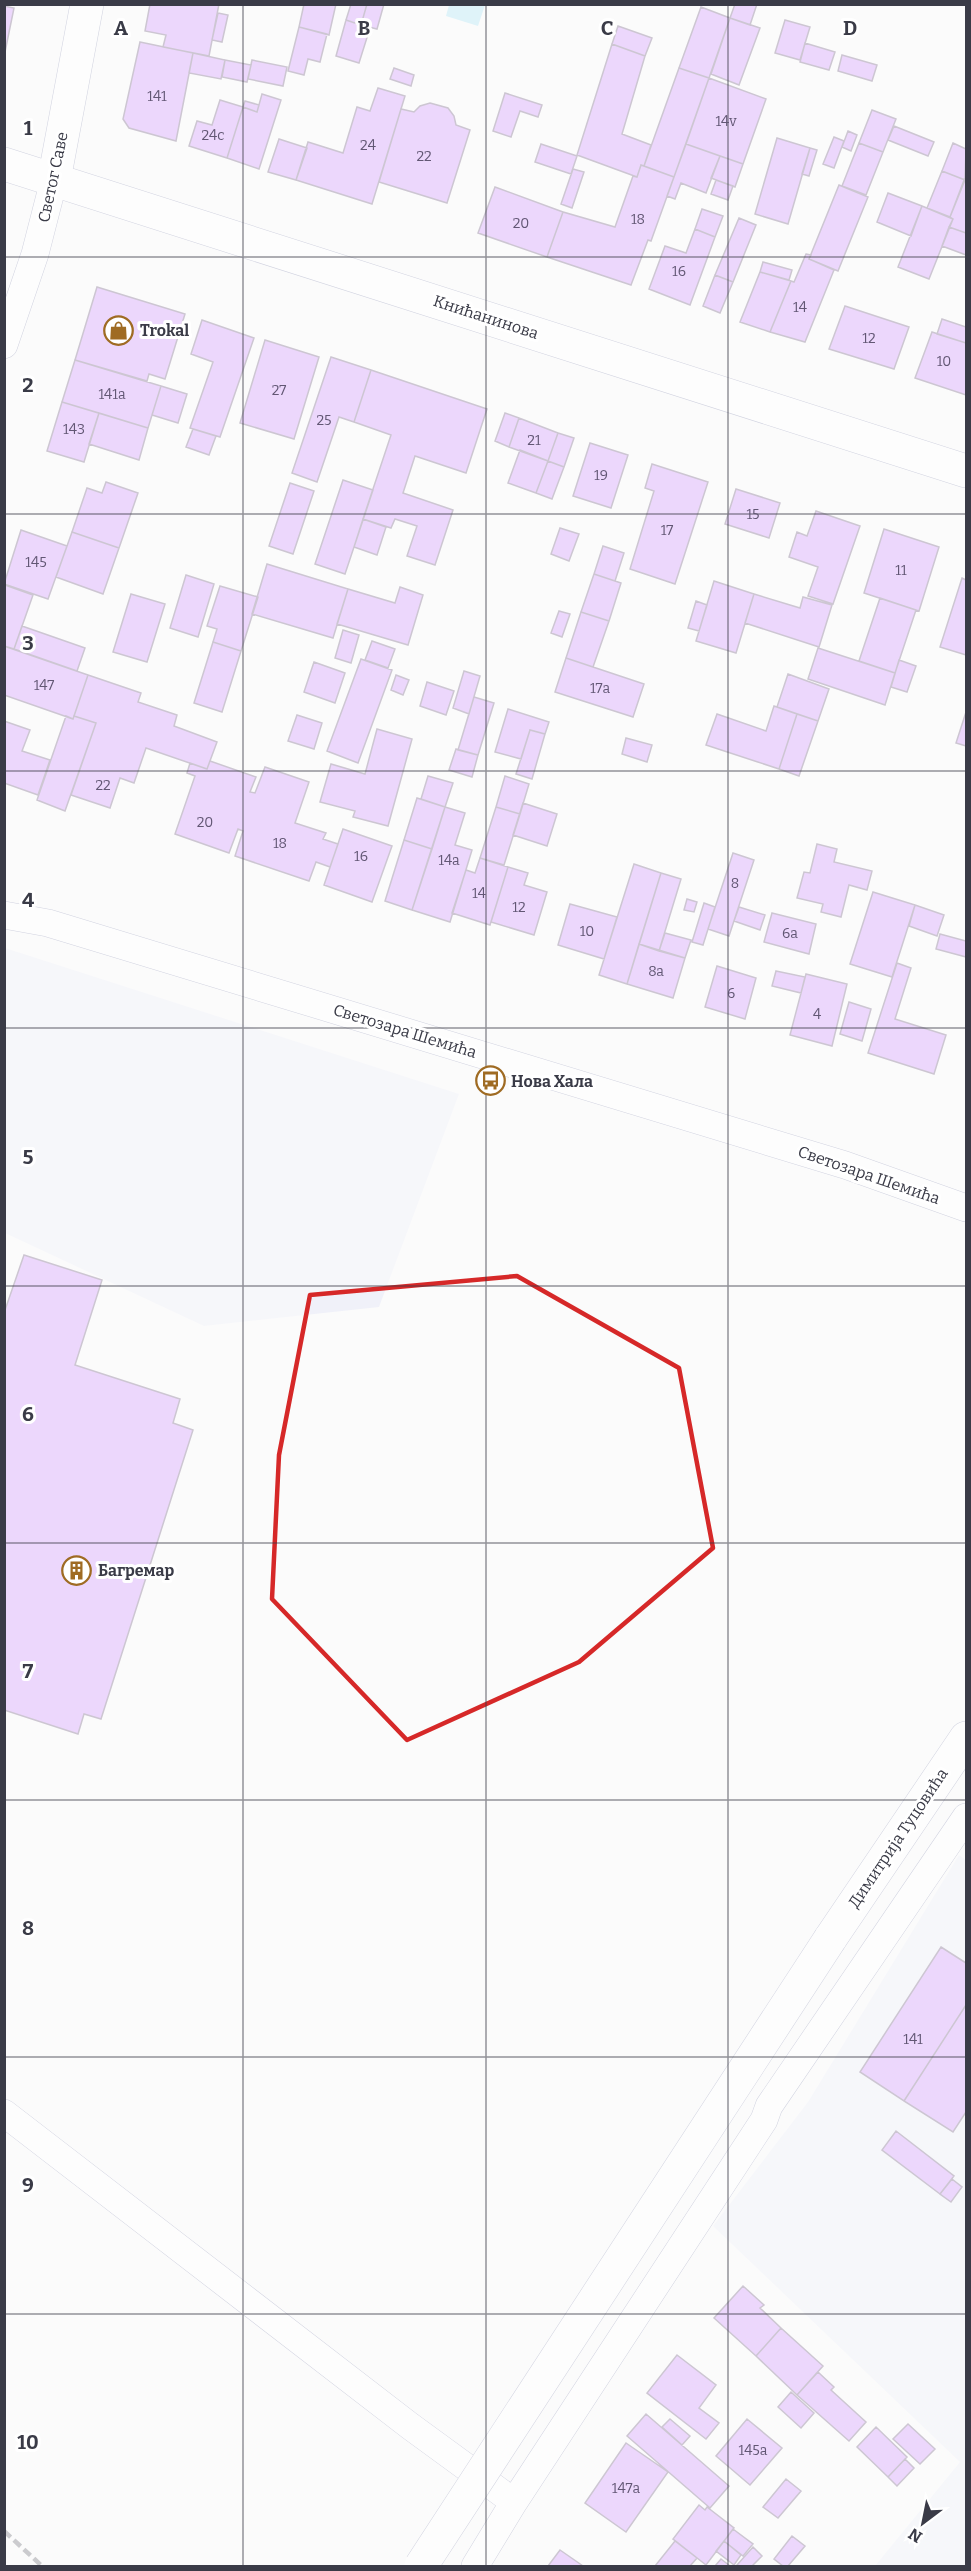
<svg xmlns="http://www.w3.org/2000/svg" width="971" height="2571" viewBox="0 0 971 2571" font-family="Bitter,serif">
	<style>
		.built { fill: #f0f1f9 }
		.water { fill: #bde9f7 }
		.building { fill: #d9abfc; stroke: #9486a0; stroke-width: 1.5 }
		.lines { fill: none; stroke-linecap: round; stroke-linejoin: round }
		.minor-casing { stroke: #a0a4c0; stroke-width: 28 }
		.tertiary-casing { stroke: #a0a4c0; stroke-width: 34 }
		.secondary-casing { stroke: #a0a4c0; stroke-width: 34 }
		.minor { stroke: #fff; stroke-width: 27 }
		.tertiary { stroke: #fff; stroke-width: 33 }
		.secondary { stroke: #fff; stroke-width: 33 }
		.rail { stroke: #909197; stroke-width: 4.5; stroke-dasharray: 9 4.5; stroke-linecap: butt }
		.secondary-bridge-casing { stroke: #a0a4c0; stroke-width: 34; stroke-linecap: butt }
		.secondary-bridge { stroke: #fff; stroke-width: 33 }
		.marked { fill: none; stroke: #d62828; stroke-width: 4.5; stroke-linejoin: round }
		.grid { fill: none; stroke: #3a3b47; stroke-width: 1.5; stroke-opacity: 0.55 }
		.labels { text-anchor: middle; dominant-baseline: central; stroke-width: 6; stroke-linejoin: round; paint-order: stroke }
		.number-label { font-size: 14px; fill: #625774 }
		.street-label { font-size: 16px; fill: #3a3b47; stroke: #fff }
		.poi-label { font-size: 16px; font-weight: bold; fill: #3a3b47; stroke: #fff; text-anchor: start }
		.grid-label { font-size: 20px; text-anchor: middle; font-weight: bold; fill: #3a3b47; stroke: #fff; stroke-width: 6; stroke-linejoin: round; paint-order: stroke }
	</style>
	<rect width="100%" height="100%" fill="#fbfbfb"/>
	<path class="built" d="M5 948 459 1094 379 1307 204 1326 5 1233Z
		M959 1855 966 1860V2566H875L960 2462 713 2226 808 2102Z"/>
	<path class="water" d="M449 5H485L478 26 446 16Z"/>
	<path class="building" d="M150 4H219L209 56 163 47 166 35 145 31Z
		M304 4H336L329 35 299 27Z
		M351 4H367L361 25 346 20Z
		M367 4H384L377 29 361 25Z
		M735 4H757L750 25 730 18Z
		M4 6 14 8 4 57Z
		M701 7 730 18 709 78 679 68Z
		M218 13 228 15 222 42 212 40Z
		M730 18 760 28 739 85 711 74Z
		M346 20 370 28 359 63 336 56Z
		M785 20 810 27 800 60 775 53Z
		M618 26 652 38 645 56 612 44Z
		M299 27 327 34 320 62 308 59 304 75 288 71Z
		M140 42 193 53 176 141 129 128 123 119Z
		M805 43 835 52 829 70 800 62Z
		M612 44 645 56 622 134 651 145 644 166 641 165 637 177 577 155Z
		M193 53 225 60 221 79 189 73Z
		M842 55 877 65 872 81 838 71Z
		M225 60 251 65 247 82 222 77Z
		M252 60 287 67 283 86 248 79Z
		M394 68 414 75 411 86 390 79Z
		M679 68 709 78 674 177 644 166Z
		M709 78 766 99 743 164 686 144Z
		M378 88 405 96 372 204 296 180 308 142 343 153 357 107 370 111Z
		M505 93 542 105 538 117 520 111 511 137 493 131Z
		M262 94 281 100 259 169 227 158 243 107 257 112Z
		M220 100 243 107 227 158 189 146 197 121 212 125Z
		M245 101 259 105 257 112 243 107Z
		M430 103 448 108 454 116 456 125 470 130 447 203 379 182 401 109 414 112 420 106Z
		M872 110 896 119 883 152 859 143Z
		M894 126 934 142 928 156 888 140Z
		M848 131 857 135 851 151 842 147Z
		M834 137 844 141 834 168 823 164Z
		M777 138 810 148 788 224 755 214Z
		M279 139 307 148 296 180 268 172Z
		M859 143 883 152 866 195 842 186Z
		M953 143 966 149 965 180 942 171Z
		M541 144 577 156 571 174 535 162Z
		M686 144 720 156 706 193 681 183 675 199 667 196Z
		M810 148 817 150 809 176 802 174Z
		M720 156 743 164 735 187 711 178Z
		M641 165 674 177 651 241 648 240 631 285 547 257 563 212 615 227 633 176 637 177Z
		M573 169 584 172 572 208 561 204Z
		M942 171 965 180 950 217 927 208Z
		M966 175V233L949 227 953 219 950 217Z
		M716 180 733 186 728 200 711 194Z
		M839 185 868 197 838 271 809 259Z
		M495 187 563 212 547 257 478 233Z
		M888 193 922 206 911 236 877 222Z
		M922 206 953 219 929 279 898 267Z
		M702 209 723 216 715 237 695 229Z
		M739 218 756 225 733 282 715 275Z
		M949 227 966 233V255L942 246Z
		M695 229 715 237 690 305 649 289 665 246 686 253Z
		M806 254 811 255 809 259 834 270 805 342 770 332 791 281 794 282Z
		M763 262 792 270 789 280 760 272Z
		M760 272 791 281 770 332 740 322Z
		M715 275 733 282 720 313 703 306Z
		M97 287 185 314 165 379 149 374 147 381 75 360Z
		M845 306 909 327 894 369 829 349Z
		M942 319 966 327V343L937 334Z
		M202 320 254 338 220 437 190 428 213 362 191 354Z
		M932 332 966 343V395L915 378Z
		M265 340 319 357 294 439 240 423Z
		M331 357 371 370 354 422 339 417 317 482 292 473Z
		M75 360 161 386 148 428 62 402Z
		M371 370 487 409 466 473 415 456 403 493 453 510 435 565 407 556 417 526 395 519 391 528 363 519 391 435 354 422Z
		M161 386 187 394 178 423 152 415Z
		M62 402 99 413 84 462 47 451Z
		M99 413 148 428 139 460 89 444Z
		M505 413 519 418 509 447 495 441Z
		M519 418 558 433 548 461 509 447Z
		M193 429 216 436 209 455 186 447Z
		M558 433 574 438 564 467 548 461Z
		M590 443 628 455 611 508 573 496Z
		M520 450 548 461 536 493 508 483Z
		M548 461 564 467 552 499 536 493Z
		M652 464 708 482 675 584 630 569 654 491 645 488Z
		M343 480 373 490 345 574 315 564Z
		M106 482 138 493 119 548 72 532 87 488 102 493Z
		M290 483 314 491 293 554 269 546Z
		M736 489 780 503 769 538 725 524Z
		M816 511 860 526 833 604 808 596 818 567 789 557 797 532 807 536Z
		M363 519 386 527 377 555 354 547Z
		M560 528 579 534 569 561 551 554Z
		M884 529 939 547 919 611 864 593Z
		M21 530 67 546 48 599 4 584Z
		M72 532 119 548 103 594 56 577Z
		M603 546 624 553 615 581 594 574Z
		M267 564 348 589 333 638 252 614Z
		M594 574 621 583 609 621 581 612Z
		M186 575 214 584 198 637 170 628Z
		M962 578 966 580V655L940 647Z
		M714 581 754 594 736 653 696 641Z
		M5 585 33 595 14 649 4 646Z
		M220 586 258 597 241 651 213 642 217 629 207 626Z
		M400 587 423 595 408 645 337 624 348 589 395 603Z
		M131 594 165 604 147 662 113 652Z
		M754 594 800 608 803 597 832 605 819 647 745 623Z
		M880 598 916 610 895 673 859 661Z
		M696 601 707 605 699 631 688 628Z
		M559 611 570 614 562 637 551 633Z
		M581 612 609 621 593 667 566 658Z
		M22 626 85 648 77 671 14 649Z
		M343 630 359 635 351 663 335 658Z
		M372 641 395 649 388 668 365 660Z
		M213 642 241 651 222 712 194 703Z
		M4 646 88 675 73 719 4 695Z
		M818 648 895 673 885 705 808 679Z
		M566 658 644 684 633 717 555 692Z
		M361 659 392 670 358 763 327 751Z
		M899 660 916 666 907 692 891 687Z
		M314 662 345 673 335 703 304 692Z
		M464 671 480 676 469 714 453 708Z
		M788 674 829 689 818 721 777 707Z
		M88 675 141 693 138 702 177 715 174 726 217 742 207 769 146 748 134 783 120 778 110 808 71 795 96 723 74 716Z
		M396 675 409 680 403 695 391 690Z
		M427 682 454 691 446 715 420 706Z
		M474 697 494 703 478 755 458 750Z
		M774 706 797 714 779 769 706 745 717 714 766 731Z
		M508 709 549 722 545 734 530 730 521 759 495 752Z
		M966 712V746L956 743Z
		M797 714 818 721 799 776 779 769Z
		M297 715 322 723 314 749 288 741Z
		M66 716 73 719 74 716 96 723 65 811 37 800Z
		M4 721 30 730 22 751 50 760 38 795 4 783Z
		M377 729 412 739 388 826 353 817 355 811 320 802 331 764 365 774Z
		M530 730 545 734 532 779 516 774Z
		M626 738 652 745 647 762 622 754Z
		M456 749 478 755 472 777 449 770Z
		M210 761 256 777 250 792 255 793 265 767 309 782 295 823 326 833 323 839 338 844 330 867 316 862 309 881 235 856 243 831 238 829 229 853 175 834 195 776 187 773 190 763 207 769Z
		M428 776 453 783 445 807 421 799Z
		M505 776 529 784 520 814 496 807Z
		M417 798 445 807 432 849 404 840Z
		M523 803 557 814 547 846 513 835Z
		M445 807 465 813 455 845 472 850 450 922 412 910Z
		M496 807 520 814 504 865 480 858Z
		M343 829 392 846 372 902 324 885Z
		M404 840 432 849 412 910 385 901Z
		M817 844 837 849 834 862 872 871 867 890 849 885 841 917 821 912 823 904 797 898 804 872 810 873Z
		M733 853 754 860 729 936 708 929Z
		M480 858 508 867 490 925 452 913 466 870 475 873Z
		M634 864 661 873 627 984 599 975Z
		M508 867 528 873 524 885 547 892 534 935 491 922Z
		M661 873 681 879 659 951 639 944Z
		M873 892 915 905 892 977 850 964Z
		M687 899 697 902 694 912 684 910Z
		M704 903 715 907 703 945 692 942Z
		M570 904 617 917 604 959 558 945Z
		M915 905 944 915 937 936 909 926Z
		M739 907 765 915 760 930 734 921Z
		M772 913 816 924 809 954 764 942Z
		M665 933 691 940 685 958 659 951Z
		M940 934 966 941V957L936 949Z
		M639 944 685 958 673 998 627 984Z
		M897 963 911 968 895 1019 946 1035 934 1074 868 1053Z
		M717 966 756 978 745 1019 705 1007Z
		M776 971 805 977 801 993 772 986Z
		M806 974 847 984 832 1046 790 1035Z
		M849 1002 871 1009 862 1041 840 1034Z
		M24 1255 102 1280 75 1365 180 1399 173 1423 193 1430 101 1719 84 1714 78 1734 4 1710V1313Z
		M941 1947 966 1963V2005L904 2101 860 2072Z
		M966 2005V2112L953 2132 904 2101Z
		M896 2131 954 2176 940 2194 882 2150Z
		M952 2179 962 2187 951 2202 940 2194Z
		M743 2286 764 2305 760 2308 781 2328 756 2356 714 2318Z
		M781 2328 823 2366 797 2395 756 2356Z
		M677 2355 716 2385 699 2408 719 2423 706 2439 647 2393Z
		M818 2372 834 2387 831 2390 866 2422 849 2441 797 2395Z
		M791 2392 814 2413 801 2428 778 2407Z
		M646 2414 729 2486 710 2508 627 2436Z
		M670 2419 690 2436 682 2445 662 2427Z
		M747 2419 782 2448 750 2485 716 2456Z
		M908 2424 935 2449 920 2464 893 2439Z
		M876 2427 907 2457 888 2477 857 2447Z
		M626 2443 668 2472 626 2532 585 2503Z
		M905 2459 914 2468 897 2486 888 2477Z
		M786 2479 801 2491 778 2518 763 2507Z
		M699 2505 705 2510 707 2507 734 2528 706 2565 673 2539Z
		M733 2529 753 2544 743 2556 724 2541Z
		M792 2536 805 2546 788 2566H783L774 2559Z
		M675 2541 697 2558 690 2566H655Z
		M724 2541 741 2555 734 2565 716 2551Z
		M753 2547 762 2556 752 2566H739L737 2565Z
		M560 2550 583 2566H548Z
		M721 2559 730 2566H715Z"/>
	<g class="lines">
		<defs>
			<path id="minor" d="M4 345 35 254 54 180
				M4 915 48 923 845 1165 966 1208
				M4 2113 410 2426 514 2502
				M475 2566 514 2502 764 2120 769 2106 966 1817"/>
			<path id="tertiary" d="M54 180 87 4"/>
			<path id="secondary" d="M4 164 966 471
				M830 1939 966 1738"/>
		</defs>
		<use href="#minor" class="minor-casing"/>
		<use href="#tertiary" class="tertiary-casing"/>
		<use href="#secondary" class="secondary-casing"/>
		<use href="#minor" class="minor"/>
		<use href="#tertiary" class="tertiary"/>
		<use href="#secondary" class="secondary"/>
		<path class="rail" d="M4 2531 42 2566"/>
		<defs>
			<path id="secondary-bridge" d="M421 2566 830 1939"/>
		</defs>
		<use href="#secondary-bridge" class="secondary-bridge-casing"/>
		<use href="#secondary-bridge" class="secondary-bridge"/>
	</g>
	<path d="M0 0H971V2571H0ZM517 1276 679 1368 713 1548 579 1662 407 1740 272 1599 279 1455 310 1295Z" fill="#fbfbfb" fill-opacity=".55" fill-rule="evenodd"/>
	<path class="marked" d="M517 1276 679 1368 713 1548 579 1662 407 1740 272 1599 279 1455 310 1295Z"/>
	<path class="grid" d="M243 4V2566M486 4V2566M728 4V2566M4 257H966M4 514H966M4 771H966M4 1028H966M4 1286H966M4 1543H966M4 1800H966M4 2057H966M4 2314H966"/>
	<defs>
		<symbol id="shop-ring" viewBox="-11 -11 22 22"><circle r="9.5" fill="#fff" stroke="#9f6b23" stroke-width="1.5"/><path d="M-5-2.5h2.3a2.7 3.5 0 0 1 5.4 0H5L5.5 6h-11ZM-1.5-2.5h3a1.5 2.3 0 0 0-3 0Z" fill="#9f6b23"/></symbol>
		<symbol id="bus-ring" viewBox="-11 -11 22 22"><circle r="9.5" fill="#fff" stroke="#9f6b23" stroke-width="1.5"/><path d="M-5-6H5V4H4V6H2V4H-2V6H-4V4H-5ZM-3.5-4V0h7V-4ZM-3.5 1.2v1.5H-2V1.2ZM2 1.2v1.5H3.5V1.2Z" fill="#9f6b23"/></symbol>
		<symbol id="building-ring" viewBox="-11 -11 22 22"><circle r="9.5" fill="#fff" stroke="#9f6b23" stroke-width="1.5"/><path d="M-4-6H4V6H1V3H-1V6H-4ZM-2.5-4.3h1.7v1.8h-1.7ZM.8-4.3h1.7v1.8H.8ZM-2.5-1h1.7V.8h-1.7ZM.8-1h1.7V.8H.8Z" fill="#9f6b23"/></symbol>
	</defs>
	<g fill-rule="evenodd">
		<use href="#shop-ring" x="102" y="314" width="33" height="33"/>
		<use href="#bus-ring" x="474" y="1064" width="33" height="33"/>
		<use href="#building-ring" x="60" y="1554" width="33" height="33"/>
	</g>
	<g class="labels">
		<g class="number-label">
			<text x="157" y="96">141</text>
			<text x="726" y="121">14v</text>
			<text x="213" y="135">24c</text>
			<text x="368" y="145">24</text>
			<text x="424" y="156">22</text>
			<text x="638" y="219">18</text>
			<text x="521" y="223">20</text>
			<text x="679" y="271">16</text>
			<text x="800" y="307">14</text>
			<text x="869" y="338">12</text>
			<text x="944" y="361">10</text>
			<text x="279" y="390">27</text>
			<text x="112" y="394">141a</text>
			<text x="324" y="420">25</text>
			<text x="74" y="429">143</text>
			<text x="534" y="440">21</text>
			<text x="601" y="475">19</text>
			<text x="753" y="514">15</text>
			<text x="667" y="530">17</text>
			<text x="36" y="562">145</text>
			<text x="901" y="570">11</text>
			<text x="44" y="685">147</text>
			<text x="600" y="688">17a</text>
			<text x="103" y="785">22</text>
			<text x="205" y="822">20</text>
			<text x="280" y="843">18</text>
			<text x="361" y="856">16</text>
			<text x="449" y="860">14a</text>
			<text x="735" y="883">8</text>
			<text x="479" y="893">14</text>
			<text x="519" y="907">12</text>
			<text x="587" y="931">10</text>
			<text x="790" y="933">6a</text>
			<text x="656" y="971">8a</text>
			<text x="731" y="993">6</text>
			<text x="817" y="1014">4</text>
			<text x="913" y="2039">141</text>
			<text x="753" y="2450">145a</text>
			<text x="626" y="2488">147a</text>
		</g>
		<g class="street-label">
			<text transform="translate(53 177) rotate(-78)">Светог Саве</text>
			<text transform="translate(486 317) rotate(18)">Книћанинова</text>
			<text transform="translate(405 1031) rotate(17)">Светозара Шемића</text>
			<text transform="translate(869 1175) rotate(19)">Светозара Шемића</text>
			<text transform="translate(898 1838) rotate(-56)">Димитрија Туцовића</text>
		</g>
		<g class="poi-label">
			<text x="140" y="330">Trokal</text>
			<text x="511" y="1081">Нова Хала</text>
			<text x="98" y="1570">Багремар</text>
		</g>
	</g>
	<g class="grid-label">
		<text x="121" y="35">A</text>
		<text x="364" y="35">B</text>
		<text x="607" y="35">C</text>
		<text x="850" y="35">D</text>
		<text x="28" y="135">1</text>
		<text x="28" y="392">2</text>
		<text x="28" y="650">3</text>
		<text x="28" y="907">4</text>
		<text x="28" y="1164">5</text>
		<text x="28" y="1421">6</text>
		<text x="28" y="1678">7</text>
		<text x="28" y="1935">8</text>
		<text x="28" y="2192">9</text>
		<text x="28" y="2449">10</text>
	</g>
	<rect width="971" height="2571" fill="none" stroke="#3a3b47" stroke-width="12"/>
	<g transform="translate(923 2523) rotate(212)" stroke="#ffffff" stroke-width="4.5" paint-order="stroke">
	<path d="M0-4.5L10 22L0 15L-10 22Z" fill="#3a3b47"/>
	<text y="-9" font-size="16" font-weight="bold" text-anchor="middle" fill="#3a3b47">N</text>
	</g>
</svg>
